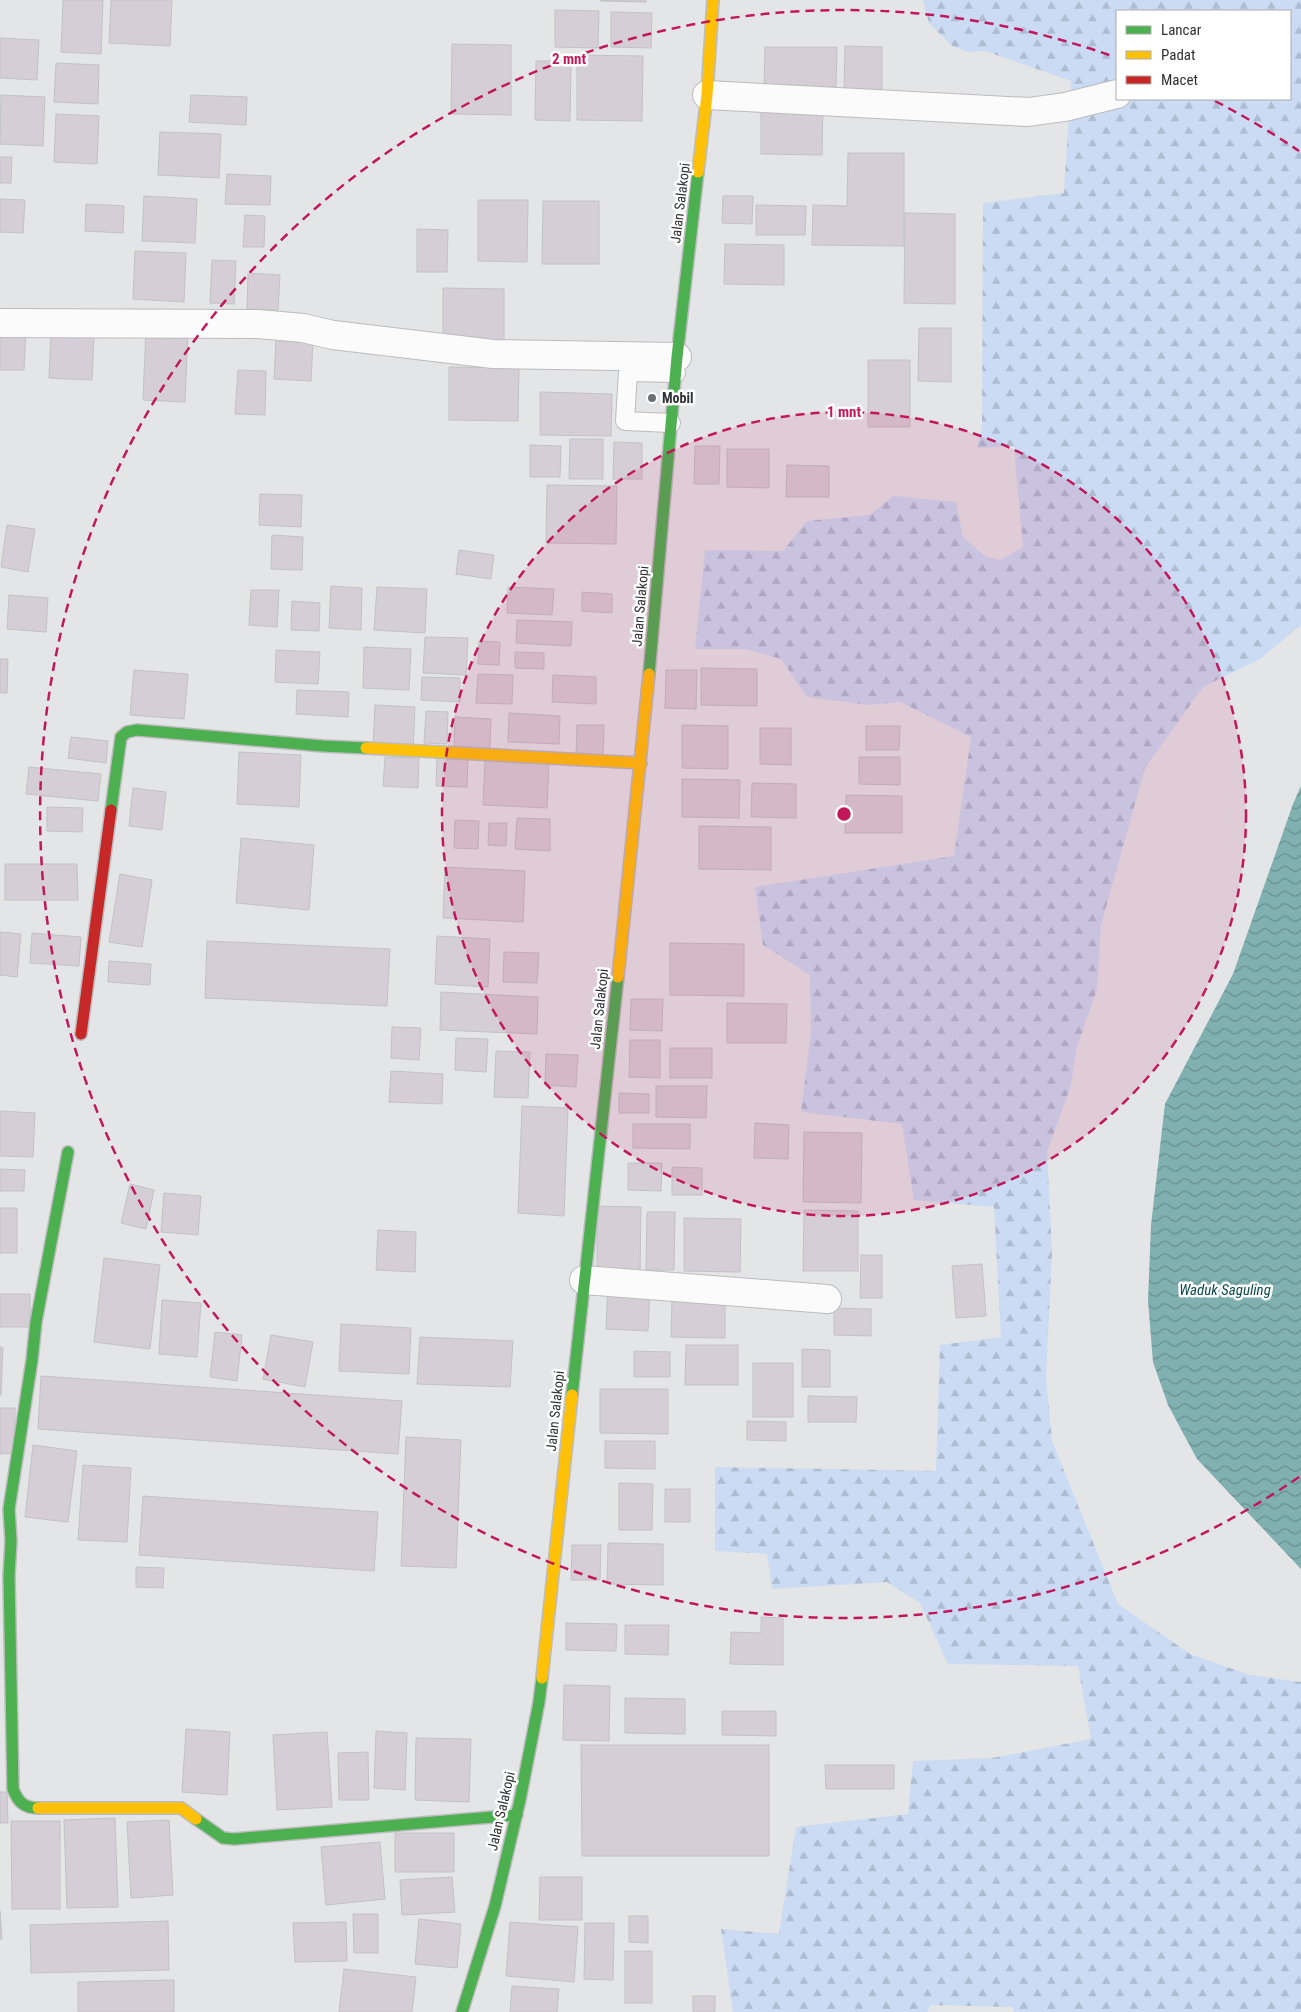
<svg xmlns="http://www.w3.org/2000/svg" width="1301" height="2012" viewBox="0 0 1301 2012" font-family="'Roboto Condensed',sans-serif">
	<style>
		.forest { fill: url(#forest-firs); fill-rule: evenodd }
		.water { fill: url(#water-waves) }
		.building { fill: #d6ced6; stroke: #c2c2c4 }
		.lines { fill: none; stroke-linecap: round; stroke-linejoin: round }
		.lane-casing { stroke: #bcbcbe; stroke-width: 20 }
		.street-casing { stroke: #bcbcbe; stroke-width: 30 }
		.fast-casing { stroke: #bcbcbe; stroke-width: 14 }
		.slow-casing { stroke: #bcbcbe; stroke-width: 14 }
		.jam-casing { stroke: #bcbcbe; stroke-width: 14 }
		.lane { stroke: #fbfbfb; stroke-width: 18 }
		.street { stroke: #fbfbfb; stroke-width: 28 }
		.fast { stroke: #4caf50; stroke-width: 11 }
		.slow { stroke: #ffc107; stroke-width: 11 }
		.jam { stroke: #c62828; stroke-width: 11 }
		.ring { fill: none; stroke: #c2185b; stroke-width: 2.5; stroke-dasharray: 9 6 }
		.poi-dot { fill: #6e6f71; stroke: #fff; stroke-width: 2 }
		.labels { text-anchor: middle; dominant-baseline: central; stroke-width: 5; stroke-linejoin: round; paint-order: stroke }
		.street-label { font-size: 14px; fill: #2f3031; stroke: #fff }
		.poi-label { font-size: 14px; font-weight: bold; fill: #2f3031; stroke: #fff; text-anchor: start }
		.water-label { font-size: 15px; font-style: italic; fill: #0b4a4b; stroke: #fff }
		.centre { fill: #c2185b; stroke: #fff; stroke-width: 2.5 }
		.ring-label { font-size: 15px; text-anchor: middle; font-weight: bold; fill: #c2185b; stroke: #fff; stroke-width: 5; stroke-linejoin: round; paint-order: stroke }
	</style>
	<defs>
		<pattern id="forest-firs" width="22" height="20" patternUnits="userSpaceOnUse" patternTransform="scale(1.25)"><rect width="22" height="20" fill="#cadbf3"/><path d="M5 1l3.5 6h-7zM16 11l3.5 6h-7z" fill="#aebcd1"/></pattern>
		<pattern id="water-waves" width="16" height="10" patternUnits="userSpaceOnUse" patternTransform="scale(1.25)"><rect width="16" height="10" fill="#80b0b0"/><path d="M0 5q4-4 8 0t8 0" fill="none" stroke="#699090"/></pattern>
	</defs>
	<rect width="100%" height="100%" fill="#e4e5e7"/>
	<path class="forest" d="M923 0H1301V625L1260 659 1203 687 1145 768 1101 925 1097 989 1076 1050 1071 1085 1047 1152 1052 1252 1046 1377 1052 1441 1118 1604 1190 1654 1250 1675 1301 1682V2012H1014L1013 2007 931 2005 927 2012H733L721 1929 779 1934 796 1827 908 1814 913 1761 992 1758 1091 1739 1078 1666 948 1664 920 1603 887 1582 772 1589 767 1554 715 1551V1467L936 1471 940 1345 1001 1337 994 1207 914 1200 902 1124 801 1112 811 1032 810 975 763 945 755 887 954 856 971 737 900 702 869 705 807 697 781 659 745 649H695L705 550 783 551 807 521 870 515 893 496 956 502 963 537 986 557 1001 560 1023 547 1014 446 977 448 982 426 983 203 1064 193 1071 81 985 51 968 52 952 46 929 23ZM1117 11H1290V99H1117Z"/>
	<path class="water" d="M1301 786V1569L1197 1459 1168 1405 1153 1362 1148 1301 1151 1225 1165 1104 1233 974 1293 804Z"/>
	<path class="building" d="M63 0H103L101 54 61 52Z
		M111 0H172L170 46 109 43Z
		M600 0H646V2L600 1Z
		M555 10 599 11 598 48 555 47Z
		M611 12 652 13 651 48 611 47Z
		M0 38 39 40 37 80 0 78Z
		M452 44 511 45V115L451 114Z
		M845 46 882 47V91H844Z
		M765 47H837L836 87 764 86Z
		M577 55 643 56 642 121 577 120Z
		M536 61H571L570 121 535 120Z
		M56 63 99 65 98 104 54 102Z
		M1 95 45 97 43 146 0 144Z
		M191 95 247 97 246 125 189 122Z
		M761 105H823L822 155 761 154Z
		M56 114 99 116 97 164 54 162Z
		M160 132 221 134 219 178 158 175Z
		M848 153H904V246L812 245 813 205 847 206Z
		M0 157H12L11 183H0Z
		M227 174 271 176 270 205 225 204Z
		M144 196 197 199 195 243 142 241Z
		M723 196H753L752 224 722 223Z
		M0 199 25 200 23 233 0 232Z
		M478 200H528L527 262 478 261Z
		M543 201H599V264H542Z
		M86 204 124 206 123 233 85 231Z
		M756 205 806 206 805 235H756Z
		M905 213 955 214V304L904 303Z
		M245 215 265 216 264 247H243Z
		M417 229 448 230 447 272H417Z
		M725 244 784 245V285L724 284Z
		M135 251 186 253 184 302 133 299Z
		M212 260 236 261 234 304 210 303Z
		M248 273 280 275 278 310 247 309Z
		M443 288 504 289V343H443Z
		M0 326 26 328 24 370H0Z
		M919 328H951V382L918 381Z
		M146 329 188 331 185 402 143 400Z
		M51 332 94 334 92 380 49 378Z
		M276 340 313 341 311 381 274 379Z
		M868 360H910V427H868Z
		M449 367 519 368 518 421 449 420Z
		M238 370 266 371 265 415 235 414Z
		M540 392 612 394 611 436 540 435Z
		M570 439H603V479H569Z
		M614 442 642 443V479H613Z
		M530 445 561 446 560 477H530Z
		M695 446H720L719 484H694Z
		M727 449H769V488L727 487Z
		M787 465 829 466V497H786Z
		M547 485 617 486 616 544 546 543Z
		M260 494 302 495 301 527 259 525Z
		M7 525 35 529 28 572 1 567Z
		M272 535 303 537 302 570 271 569Z
		M459 550 494 555 491 579 456 574Z
		M331 586 362 588 361 630 329 628Z
		M377 587 427 589 425 633 374 630Z
		M508 587 554 589 552 615 507 613Z
		M251 590H279L277 627 249 625Z
		M582 592 612 594V613L582 611Z
		M9 595 48 598 46 632 7 629Z
		M292 601 320 603 319 631 291 630Z
		M517 620 572 622 571 646 516 643Z
		M425 637 468 638 466 675 423 673Z
		M479 641 500 642 499 665 478 664Z
		M364 647 411 649 409 690 363 688Z
		M276 650 320 652 318 684 275 682Z
		M515 652 544 653V669L515 668Z
		M0 659H8L7 693H0Z
		M701 668 757 669V706L701 705Z
		M134 670 188 674 184 719 130 715Z
		M666 670H697L696 709 665 708Z
		M478 674 513 675 512 704 476 703Z
		M553 675 596 677V704L552 702Z
		M422 677 460 678V702L421 700Z
		M297 690 349 692 348 717 296 714Z
		M375 705 415 707 413 749 373 747Z
		M426 711 448 712 447 744 424 743Z
		M509 713 560 716 559 744 508 742Z
		M455 717 491 719 490 748 454 746Z
		M577 725H604L603 759 576 757Z
		M682 725 728 726V769L682 768Z
		M866 726H900L899 750H866Z
		M760 728H791V765L760 764Z
		M71 737 108 741 106 763 68 758Z
		M239 752 301 755 299 807 237 804Z
		M437 754 468 756 467 787 436 786Z
		M385 757 419 758 418 788 383 786Z
		M859 757H900V785L859 784Z
		M485 761 549 764 547 808 483 805Z
		M29 767 101 774 98 801 26 794Z
		M682 779 740 780 739 818 682 817Z
		M752 783 796 784V818L751 817Z
		M133 788 166 792 162 830 129 826Z
		M846 795 902 796V833H845Z
		M47 807 83 808 82 832 47 831Z
		M517 818 550 819V851L515 849Z
		M455 820 479 821 478 849 454 848Z
		M489 823H507L506 846 488 845Z
		M699 826 771 827V870L699 869Z
		M241 838 314 845 309 910 236 903Z
		M5 864H77L78 900H5Z
		M445 867 525 871 523 922 443 918Z
		M120 874 152 880 142 947 109 942Z
		M0 932 21 934 17 977 0 975Z
		M32 933 81 937 79 966 30 963Z
		M437 936 490 939 488 987 435 984Z
		M207 941 390 949 387 1006 205 998Z
		M670 943 744 944V996L670 995Z
		M504 952 539 953 537 983 503 982Z
		M109 961 151 964 150 985 108 982Z
		M441 992 538 997 537 1034 440 1030Z
		M631 999H663L662 1031 630 1030Z
		M727 1003 787 1004 786 1043H727Z
		M392 1027 421 1028 419 1060 391 1058Z
		M456 1038 488 1039 486 1072 455 1070Z
		M630 1040H660V1078L629 1077Z
		M670 1048H712V1078H670Z
		M496 1051 530 1052 528 1098 494 1097Z
		M546 1054 578 1055 576 1087 545 1085Z
		M391 1071 443 1074 442 1104 389 1102Z
		M656 1086H707L706 1118 656 1117Z
		M619 1093 649 1094V1113H619Z
		M522 1106 568 1108 564 1216 518 1213Z
		M0 1111 35 1113 33 1157 0 1156Z
		M755 1123 789 1125 788 1159 754 1158Z
		M633 1124H690V1149L633 1148Z
		M804 1132 862 1133 861 1203 803 1202Z
		M628 1163H662L661 1191 628 1190Z
		M672 1167 702 1168V1195H672Z
		M0 1169 25 1170 24 1191H0Z
		M130 1184 154 1190 146 1229 121 1223Z
		M164 1193 201 1196 198 1235 161 1232Z
		M597 1206 641 1207 640 1271H597Z
		M0 1208H17V1253H0Z
		M804 1210 858 1211V1271H803Z
		M647 1212H675L674 1270H646Z
		M684 1218 741 1219 740 1272 684 1271Z
		M378 1230 416 1232 415 1272 376 1270Z
		M861 1255H882V1298H860Z
		M104 1258 160 1265 150 1349 94 1342Z
		M982 1264 986 1316 956 1318 952 1266Z
		M608 1284 650 1287 648 1331 606 1329Z
		M0 1294H30V1327H0Z
		M672 1299H725V1338L671 1337Z
		M162 1300 201 1303 197 1357 159 1354Z
		M834 1308 871 1309V1336L834 1335Z
		M341 1324 411 1328 409 1374 339 1371Z
		M215 1332 242 1335 237 1381 210 1377Z
		M271 1335 313 1342 305 1387 263 1379Z
		M420 1337 513 1341 510 1387 417 1384Z
		M686 1345H738V1385H685Z
		M0 1347H3L1 1395H0Z
		M802 1349 830 1350V1387H802Z
		M634 1351 670 1352V1377H634Z
		M753 1363H793V1417H753Z
		M41 1376 402 1401 398 1454 38 1429Z
		M600 1389H668V1434L600 1433Z
		M808 1396 857 1397 856 1422H808Z
		M0 1408H15V1453L0 1454Z
		M747 1421 786 1422V1441L747 1440Z
		M406 1437 461 1440 456 1568 401 1566Z
		M605 1441H655V1469L605 1468Z
		M33 1445 77 1451 68 1522 25 1517Z
		M83 1465 131 1468 127 1542 78 1540Z
		M619 1483 653 1484 652 1530H619Z
		M665 1489H690V1522H665Z
		M143 1496 378 1512 374 1571 139 1555Z
		M608 1543 663 1544V1585L607 1584Z
		M572 1545H601L600 1580H571Z
		M136 1567 164 1568 163 1588 136 1587Z
		M761 1617 783 1618V1665L730 1664 731 1632 761 1633Z
		M566 1623 617 1624 616 1651 566 1650Z
		M625 1625H669L668 1655 625 1654Z
		M564 1685 610 1686 609 1741 563 1740Z
		M625 1698 685 1699V1734L625 1733Z
		M722 1711H776V1736L722 1735Z
		M186 1729 230 1732 227 1795 182 1792Z
		M376 1731 407 1733 405 1790 374 1788Z
		M327 1732 332 1807 277 1810 273 1735Z
		M416 1738 471 1739 469 1802 415 1800Z
		M581 1745H769V1856H582Z
		M368 1752 369 1800H339L338 1753Z
		M825 1765H894V1789H826Z
		M0 1792H7L8 1823H0Z
		M115 1818 118 1907 67 1908 64 1820Z
		M169 1820 173 1895 131 1898 127 1822Z
		M11 1821H60V1909H12Z
		M395 1833H454V1872H395Z
		M380 1842 385 1899 326 1905 321 1847Z
		M452 1877 455 1912 402 1915 400 1880Z
		M540 1877H582V1920H539Z
		M0 1911 2 1939H0Z
		M353 1914H378V1953H354Z
		M629 1916H648V1943L629 1942Z
		M419 1919 461 1924 457 1968 415 1964Z
		M168 1921 169 1970 31 1973 30 1925Z
		M346 1922 347 1961 295 1962 293 1923Z
		M510 1922 578 1927 574 1982 506 1976Z
		M585 1923H614L613 1980 584 1979Z
		M625 1951H652V2003H625Z
		M344 1969 416 1977 412 2012H339Z
		M174 1980V2012H78V1982Z
		M512 1986 559 1989 557 2012H510Z
		M693 1996H715V2012H693Z"/>
	<g class="lines">
		<defs>
			<path id="lane" d="M671 423 625 421 628 372 676 373"/>
			<path id="street" d="M707 95 1028 112 1065 107 1117 94
				M0 323 258 324 303 328 333 335 493 354 677 357
				M584 1280 827 1299"/>
			<path id="fast" d="M649 674 677 357 698 172
				M111 810 121 737 127 732 137 730 323 746 366 748
				M572 1395 618 977
				M38 1808C24 1808 18 1802 13 1789L9 1576 11 1541 9 1509 32 1360 36 1322 68 1152
				M196 1819 223 1838 234 1839 517 1815
				M462 2012 495 1906 520 1800 539 1702 542 1678"/>
			<path id="slow" d="M698 172 707 95 713 0
				M366 748 641 763
				M618 977 649 674
				M542 1678 572 1395
				M38 1808H181L196 1819"/>
			<path id="jam" d="M81 1034 111 810"/>
		</defs>
		<use href="#lane" class="lane-casing"/>
		<use href="#street" class="street-casing"/>
		<use href="#fast" class="fast-casing"/>
		<use href="#slow" class="slow-casing"/>
		<use href="#jam" class="jam-casing"/>
		<use href="#lane" class="lane"/>
		<use href="#street" class="street"/>
		<use href="#fast" class="fast"/>
		<use href="#slow" class="slow"/>
		<use href="#jam" class="jam"/>
	</g>
	<circle cx="844" cy="814" r="402" fill="#c2185b" fill-opacity=".12"/>
	<g class="ring">
		<circle cx="844" cy="814" r="402"/>
		<path d="M1299 1477A804 804 0 1 1 1112 56M1215 101A804 804 0 0 1 1299 151"/>
	</g>
	<circle class="poi-dot" cx="652" cy="398" r="5"/>
	<g class="labels">
		<g class="street-label">
			<text transform="translate(680 203) rotate(-83)">Jalan Salakopi</text>
			<text transform="translate(640 606) rotate(-85)">Jalan Salakopi</text>
			<text transform="translate(599 1009) rotate(-84)">Jalan Salakopi</text>
			<text transform="translate(555 1411) rotate(-84)">Jalan Salakopi</text>
			<text transform="translate(501 1811) rotate(-77)">Jalan Salakopi</text>
		</g>
		<g class="poi-label">
			<text x="662" y="398">Mobil</text>
		</g>
		<g class="water-label">
			<text x="1225" y="1290">Waduk Saguling</text>
		</g>
	</g>
	<circle cx="844" cy="814" r="8" class="centre"/>
	<g class="ring-label">
		<text x="569" y="64">2 mnt</text>
		<text x="844" y="417">1 mnt</text>
	</g>
	<rect x="1116" y="10" width="175" height="90" fill="#ffffff" stroke="#acacad"/>
	<rect x="1126" y="26" width="25" height="8" fill="#4caf50" stroke="#acacad"/>
	<text x="1161" y="35" font-size="15" fill="#2f3031">Lancar</text>
	<rect x="1126" y="51" width="25" height="8" fill="#ffc107" stroke="#acacad"/>
	<text x="1161" y="60" font-size="15" fill="#2f3031">Padat</text>
	<rect x="1126" y="76" width="25" height="8" fill="#c62828" stroke="#acacad"/>
	<text x="1161" y="85" font-size="15" fill="#2f3031">Macet</text>
</svg>
